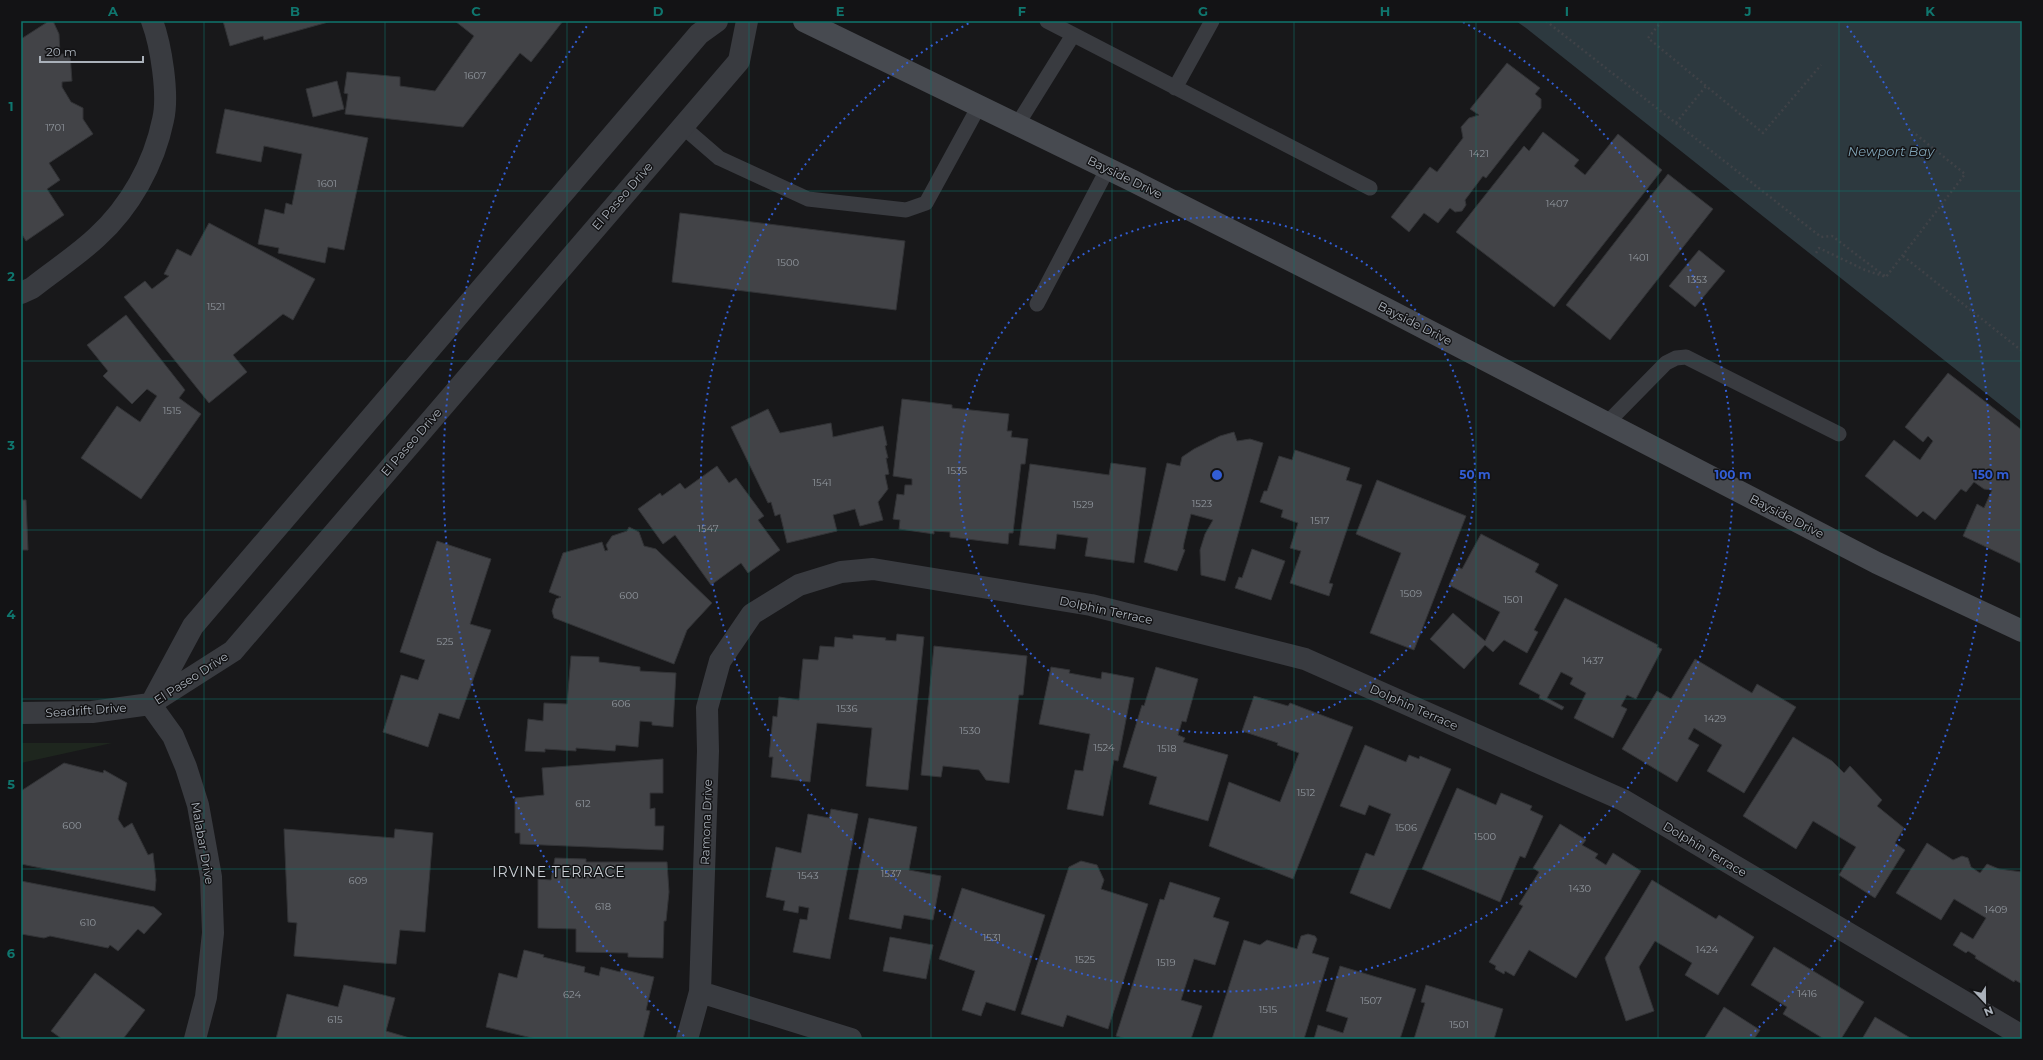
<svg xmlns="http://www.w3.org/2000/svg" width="2043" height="1060" viewBox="0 0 2043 1060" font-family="Montserrat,sans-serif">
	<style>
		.green { fill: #1e261e }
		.water { fill: #2d393f }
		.building { fill: #424347; stroke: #323336 }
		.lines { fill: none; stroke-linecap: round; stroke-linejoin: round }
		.path { stroke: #3f4247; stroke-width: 2.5; stroke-dasharray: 2 3; stroke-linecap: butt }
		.service { stroke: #393b40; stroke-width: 15 }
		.minor { stroke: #393b40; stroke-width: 22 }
		.tertiary { stroke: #393b40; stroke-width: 22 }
		.secondary { stroke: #474a50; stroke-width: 22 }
		.grid { fill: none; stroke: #0f766e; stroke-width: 1; stroke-opacity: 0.55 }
		.ring { fill: none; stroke: #325dd4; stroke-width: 2; stroke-dasharray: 2 4 }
		.labels { text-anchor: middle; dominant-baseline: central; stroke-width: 3; stroke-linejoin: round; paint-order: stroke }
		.number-label { font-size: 10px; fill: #90969d }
		.street-label { font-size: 12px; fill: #aab1ba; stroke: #131315 }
		.water-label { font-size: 13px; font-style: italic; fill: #80a4b6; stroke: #131315 }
		.quarter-label { font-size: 14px; letter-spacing: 1px; fill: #cbd0d6; stroke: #131315 }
		.centre { fill: #325dd4; stroke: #131315; stroke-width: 2 }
		.ring-label { font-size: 12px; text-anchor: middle; font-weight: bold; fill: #325dd4; stroke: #131315; stroke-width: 3; stroke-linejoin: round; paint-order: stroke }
		.neatline { fill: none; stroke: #0f766e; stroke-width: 1.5 }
		.grid-label { font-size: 13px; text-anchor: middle; font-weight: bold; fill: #0f766e }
	</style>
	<rect width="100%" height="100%" fill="#18181a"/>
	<path class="green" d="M21 743H112L21 763Z"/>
	<path class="water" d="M1516 21H2022V422L1526 28Z"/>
	<path class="building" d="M49 21H53L59 34 60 54H70L72 81 62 82V87L71 102 83 108V119L93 134 49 163 60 180 47 189 64 215 26 241 21 233V39Z
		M223 21H332L264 40 263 36 230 46Z
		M455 21H563L531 62 520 53 463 127 345 114 348 94 344 93 347 72 400 77V86L435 91 474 36Z
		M1507 63 1540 88 1535 94 1541 99V108L1486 178 1483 176 1465 200 1466 205 1462 211 1455 212 1450 208 1438 223 1424 213 1409 232 1391 217 1430 167 1437 172 1463 138 1461 127 1469 118 1479 115 1470 109Z
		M337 81 344 109 313 117 306 89Z
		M225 109 368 138 344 250 328 247 325 263 278 253 279 248 258 244 265 209 284 214 286 203 292 205 302 154 264 146 261 162 216 153Z
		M1543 132 1579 160 1574 166 1585 175 1618 134 1662 170 1554 307 1456 232 1524 146 1529 151Z
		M1668 174 1713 209 1610 340 1566 305Z
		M680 213 905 241 896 310 672 282Z
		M209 223 315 279 293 320 283 314 233 355 247 372 209 403 124 297 145 281 152 289 169 276 164 274 177 249 191 256Z
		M1699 250 1725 271 1695 307 1669 286Z
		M126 315 185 390 179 398 201 414 141 499 81 458 117 406 140 422 157 396 147 389 132 404 103 376 108 371 87 345Z
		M1948 373 2022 430V564L1963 536 1977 504 1984 508 1992 490 1984 489 1974 482 1966 492 1961 489 1935 520 1923 511 1917 517 1865 476 1894 440 1920 460 1933 441 1928 436 1923 442 1905 427Z
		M902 399 952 405V408L1009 414 1007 431H1012L1011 437 1028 439 1025 464H1021L1013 533H1009L1008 544 950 537V532L934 531V534L899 529 900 520 893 519 897 494 904 495 905 485H912V479L893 476Z
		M768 409 780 433 831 423 833 437 883 426 887 445 885 446 888 458H886L889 474 885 475 888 489 878 502 883 520 860 526 855 509 833 515 837 531 787 543 780 514 775 516 771 502 768 503 731 427Z
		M1234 432 1237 441 1250 439 1263 443 1225 581 1201 575 1200 550 1205 534 1213 520 1191 514 1184 543 1183 549 1185 550 1177 571 1144 562 1167 463 1180 466 1182 457 1194 449 1220 436Z
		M1295 450 1350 468 1346 480 1362 485 1329 583 1333 584 1329 596 1290 583 1301 551 1290 548 1298 523 1281 517 1283 510 1260 502 1264 491H1267L1279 456 1292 460Z
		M1111 463 1146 468 1134 563 1085 556 1088 538 1057 534 1055 549 1019 545 1030 464 1109 475Z
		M717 466 729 483 736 478 764 516 758 520 780 550 748 573 741 563 711 585 675 535 663 544 638 509 660 493 662 496 680 483 685 489Z
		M1377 480 1466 516 1414 650 1370 633 1401 553 1356 534Z
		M21 500H26L28 550H21Z
		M629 527 639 532 644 546 656 549 712 603 687 630 674 664 554 618 552 611 556 599 561 597 549 592 563 553 602 542 605 551 608 550 606 545 612 536 627 531Z
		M1481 534 1539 564 1535 572 1558 585 1534 630 1538 632 1527 653 1504 640 1493 652 1485 645 1464 669 1430 639 1453 613 1485 641 1500 612 1449 585 1458 567 1462 569Z
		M437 541 491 559 470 624 491 630 459 719 439 713 428 747 383 732 401 675 418 680 425 660 400 652Z
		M1252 549 1285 561 1271 600 1235 588 1239 577 1242 578Z
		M1565 598 1658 645 1657 647 1662 649 1636 699 1627 695 1621 706 1627 709 1613 738 1574 718 1586 693 1570 684 1573 678 1561 672 1547 698 1564 707 1562 710 1539 698 1540 695 1519 684Z
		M897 634 924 637 908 790 866 786 872 728 817 723 810 782 771 777 773 757H769L773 716 777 717 779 697 799 700 803 659 818 660 820 646 834 647 835 637 853 639V635L886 638 885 640 896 641Z
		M934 646 1027 656 1023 695H1019L1009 783 986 780 979 770 943 766 941 777 921 775Z
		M571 656 599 657V662L640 667V671L676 673 673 727 652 725V722L640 721 638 747 616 745 615 751 576 748V751L545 749V752L525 751 528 719 543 721 544 703 567 704Z
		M1695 659 1752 693 1757 684 1796 707 1744 793 1707 771 1722 745 1694 728 1688 739 1699 745 1677 782 1622 749 1657 691 1671 699Z
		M1051 667 1070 670 1069 673 1101 679 1102 672 1134 678 1118 761 1114 760 1103 816 1067 809 1075 770 1083 771 1090 734 1039 724Z
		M1156 667 1198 679 1186 722 1182 721 1178 735 1185 738 1183 742 1228 755 1208 821 1149 804 1157 777 1123 767 1142 705 1144 706Z
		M1254 696 1288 706 1290 703 1353 727 1293 879 1209 846 1229 782 1280 802 1299 753 1277 745 1278 743 1242 731Z
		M1793 737 1832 761 1844 773 1850 766 1882 800 1877 806 1904 828 1895 843 1905 850 1875 898 1839 875 1856 847 1813 821 1796 849 1743 816Z
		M1365 745 1406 762 1409 755 1419 759 1420 756 1451 769 1390 909 1350 893 1366 853 1374 856 1391 814 1369 805 1365 815 1340 806Z
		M663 759V793H650V809L655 808V826H664L663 850 520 844V833H515V798L544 795 542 768Z
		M64 763 103 773 104 770 127 783 118 819 124 828 132 823 148 855 153 853 156 880 155 891 21 864V791Z
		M1457 788 1496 805 1501 793 1532 806 1530 810 1543 816 1525 858 1520 856 1500 902 1422 869Z
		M831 809 858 814 830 959 793 952 800 919 807 920 809 908 799 906 798 913 783 910 785 901 766 897 776 847 801 853 808 814 829 818Z
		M869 818 917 827 909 870 941 876 933 920 904 915 901 929 849 919Z
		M1560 824 1586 840 1582 845 1598 854 1595 858 1606 865 1613 853 1641 871 1576 978 1529 950 1514 976 1505 971 1504 974 1495 969 1496 966 1489 962 1523 906 1519 904 1539 872 1533 868Z
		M284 829 394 838 395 829 433 833 425 932 400 930 396 964 294 956 297 923 288 922Z
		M1927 843 1953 860 1962 856 1968 858 1971 867 1980 873 1987 864 1999 869 2022 872V984L2015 980 2014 982 1975 958 1976 956 1968 951 1966 953 1953 945 1961 932 1973 939 1986 918 1954 899 1941 920 1896 893Z
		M555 858 586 859V862H667L669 892 666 921H664L663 958 628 957V953L576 952V929L538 928V879L551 880Z
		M1081 861 1097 865 1104 880 1101 889 1148 904 1108 1029 1067 1015 1063 1027 1021 1014 1069 867Z
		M1652 880 1716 919 1719 915 1754 937 1718 995 1685 975 1692 963 1655 941 1639 967 1654 1011 1626 1021 1605 958Z
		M21 881 154 907 162 914 144 934 138 929 118 951 110 945 108 948 50 936 44 938 21 934Z
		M1170 882 1220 898 1213 917 1229 922 1215 965 1194 959 1181 1000 1202 1006 1191 1039H1126L1116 1036 1160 899 1164 900Z
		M962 888 1045 915 1015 1011 986 1002 981 1016 962 1010 975 971 939 959Z
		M1308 934 1315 936 1317 939 1312 953 1329 958 1304 1039H1212L1244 940 1260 945 1267 940 1297 949 1301 936Z
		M890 937 933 945 926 979 883 971Z
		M1774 947 1864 1002 1841 1039H1824L1783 1014 1787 1007 1751 985Z
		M524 950 544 955 543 957 585 967 584 972 599 976 601 967 620 972 621 969 654 977 646 1010 650 1011 643 1039H536L486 1027 499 973 517 978Z
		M1340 966 1416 989 1400 1039H1314L1318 1025 1343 1033 1348 1018 1326 1011Z
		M95 973 145 1010 123 1039H62L51 1031Z
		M344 985 395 998 386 1031 413 1039H276L287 994 338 1007Z
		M1426 985 1503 1009 1494 1039H1414L1425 1003 1421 1002Z
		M1724 1007 1760 1030 1754 1039H1704Z
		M1875 1017 1912 1039H1862Z"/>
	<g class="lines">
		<path class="path" d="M1546 21 1821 237 1832 236 1886 277
			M1662 21 1648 38 1763 133 1821 65
			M1676 123 1706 86
			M1816 253 1819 248 1865 270 1886 277 1965 174 1913 132
			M1903 256 2022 351"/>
		<path class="service" d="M1047 21 1370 188
			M1175 88 1212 21
			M1017 125 1073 35
			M682 126 719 158 808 199 906 210 926 203 979 106
			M1037 304 1108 168
			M1607 423 1666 363 1676 358 1686 357 1839 434"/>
		<path class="minor" d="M21 293 32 288C53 271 77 256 97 237 130 207 154 164 163 120 169 95 161 45 152 21
			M700 992 851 1039
			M687 1039 700 992 708 751 707 708 720 661 752 614 799 585 841 572 873 569 1091 605 1305 659 1623 800 2022 1036"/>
		<path class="tertiary" d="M152 702 193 626 699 34 717 21
			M150 704 173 736 186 767 198 805 211 877 213 933 206 997 195 1039
			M21 713 92 712 150 704 233 651 739 61 747 21"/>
		<path class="secondary" d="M804 21 1131 180 1387 309 1877 563 2022 631"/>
	</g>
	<path class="grid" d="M204 21V1039M385 21V1039M567 21V1039M749 21V1039M931 21V1039M1112 21V1039M1294 21V1039M1476 21V1039M1658 21V1039M1839 21V1039M21 191H2022M21 361H2022M21 530H2022M21 699H2022M21 869H2022"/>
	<g class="ring">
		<circle cx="1217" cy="475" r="258"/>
		<path d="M1463 22A516 516 0 1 1 971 22"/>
		<path d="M684 1036A774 774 0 0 1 587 26M1847 26A774 774 0 0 1 1750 1036"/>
	</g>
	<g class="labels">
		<g class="number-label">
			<text x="475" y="75">1607</text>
			<text x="55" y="127">1701</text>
			<text x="1479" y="153">1421</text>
			<text x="327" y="183">1601</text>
			<text x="1557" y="203">1407</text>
			<text x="1639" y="257">1401</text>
			<text x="788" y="262">1500</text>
			<text x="1697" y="279">1353</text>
			<text x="216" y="306">1521</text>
			<text x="172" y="410">1515</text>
			<text x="957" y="470">1535</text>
			<text x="822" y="482">1541</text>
			<text x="1202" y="503">1523</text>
			<text x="1083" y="504">1529</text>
			<text x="1320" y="520">1517</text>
			<text x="708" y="528">1547</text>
			<text x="1411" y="593">1509</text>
			<text x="629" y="595">600</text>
			<text x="1513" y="599">1501</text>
			<text x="445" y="641">525</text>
			<text x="1593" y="660">1437</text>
			<text x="621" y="703">606</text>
			<text x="847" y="708">1536</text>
			<text x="1715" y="718">1429</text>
			<text x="970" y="730">1530</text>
			<text x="1104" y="747">1524</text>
			<text x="1167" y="748">1518</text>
			<text x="1306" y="792">1512</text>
			<text x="583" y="803">612</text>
			<text x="72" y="825">600</text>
			<text x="1406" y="827">1506</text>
			<text x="1485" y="836">1500</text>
			<text x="891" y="873">1537</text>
			<text x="808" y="875">1543</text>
			<text x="358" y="880">609</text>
			<text x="1580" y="888">1430</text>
			<text x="603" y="906">618</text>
			<text x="1996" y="909">1409</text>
			<text x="88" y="922">610</text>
			<text x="992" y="937">1531</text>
			<text x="1707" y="949">1424</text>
			<text x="1085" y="959">1525</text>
			<text x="1166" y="962">1519</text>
			<text x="1807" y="993">1416</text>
			<text x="572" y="994">624</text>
			<text x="1371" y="1000">1507</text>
			<text x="1268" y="1009">1515</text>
			<text x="335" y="1019">615</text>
			<text x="1459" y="1024">1501</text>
		</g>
		<g class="street-label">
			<text transform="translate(1125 177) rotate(26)">Bayside Drive</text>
			<text transform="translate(622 196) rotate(-49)">El Paseo Drive</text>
			<text transform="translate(1415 323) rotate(27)">Bayside Drive</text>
			<text transform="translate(411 442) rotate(-49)">El Paseo Drive</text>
			<text transform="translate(1787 516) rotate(27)">Bayside Drive</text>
			<text transform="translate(1106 610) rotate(12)">Dolphin Terrace</text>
			<text transform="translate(191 678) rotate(-33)">El Paseo Drive</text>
			<text transform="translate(1414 707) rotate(24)">Dolphin Terrace</text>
			<text transform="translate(86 710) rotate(-4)">Seadrift Drive</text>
			<text transform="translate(706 822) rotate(-88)">Ramona Drive</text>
			<text transform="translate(203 843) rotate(80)">Malabar Drive</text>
			<text transform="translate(1705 849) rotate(31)">Dolphin Terrace</text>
		</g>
		<g class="water-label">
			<text x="1891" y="151">Newport Bay</text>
		</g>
		<g class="quarter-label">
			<text x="559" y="872">IRVINE TERRACE</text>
		</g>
	</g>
	<circle cx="1217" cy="475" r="6" class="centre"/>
	<g class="ring-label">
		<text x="1475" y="479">50 m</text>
		<text x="1733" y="479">100 m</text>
		<text x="1991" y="479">150 m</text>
	</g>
	<rect width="2043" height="1060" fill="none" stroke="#131315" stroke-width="44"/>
	<g transform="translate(1985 1002) rotate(158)" stroke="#131315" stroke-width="3" paint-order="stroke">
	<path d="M0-3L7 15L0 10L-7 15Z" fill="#aab1ba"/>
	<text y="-6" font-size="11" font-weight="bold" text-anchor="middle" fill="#aab1ba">N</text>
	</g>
	<path d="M40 56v6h103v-6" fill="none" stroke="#aab1ba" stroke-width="2"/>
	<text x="46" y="56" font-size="12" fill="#aab1ba" stroke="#131315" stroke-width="3" paint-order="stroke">20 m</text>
	<rect x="22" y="22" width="1999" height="1016" class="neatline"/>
	<g class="grid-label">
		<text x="113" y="16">A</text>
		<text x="295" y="16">B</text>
		<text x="476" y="16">C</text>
		<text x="658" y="16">D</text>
		<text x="840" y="16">E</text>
		<text x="1022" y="16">F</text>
		<text x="1203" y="16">G</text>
		<text x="1385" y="16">H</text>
		<text x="1567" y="16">I</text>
		<text x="1748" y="16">J</text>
		<text x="1930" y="16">K</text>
		<text x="11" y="111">1</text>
		<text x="11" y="281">2</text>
		<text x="11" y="450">3</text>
		<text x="11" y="619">4</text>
		<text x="11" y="789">5</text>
		<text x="11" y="958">6</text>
	</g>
</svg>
